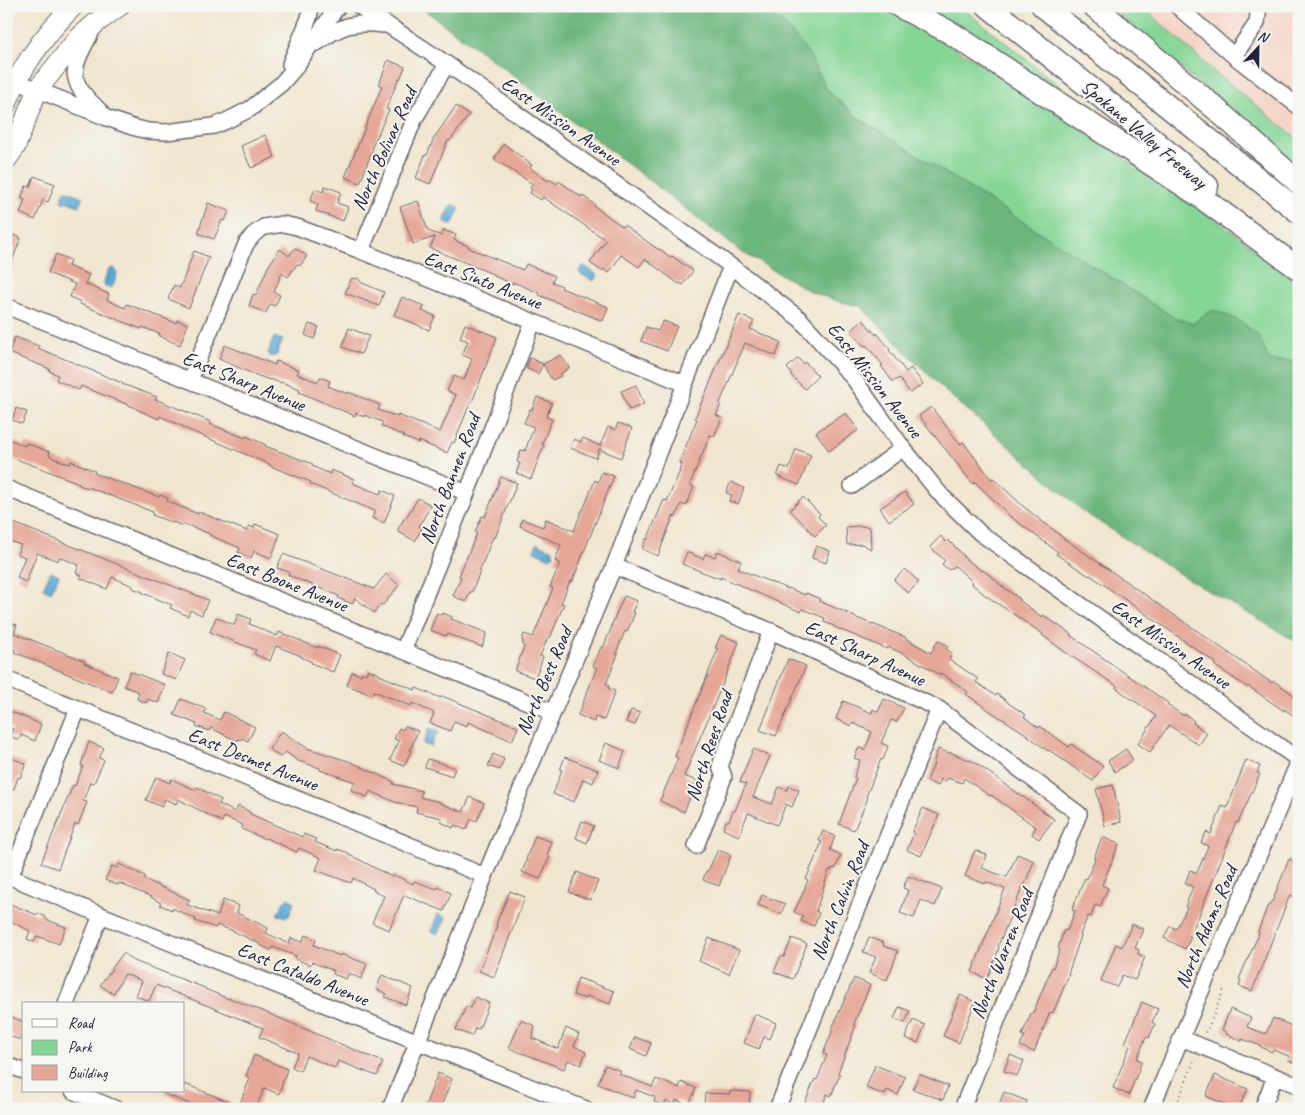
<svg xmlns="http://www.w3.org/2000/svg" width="1305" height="1115" viewBox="0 0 1305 1115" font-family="Caveat,sans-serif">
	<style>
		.built { fill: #f6d2c4 }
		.green { fill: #85d595; stroke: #547c68 }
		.forest { fill: #6cb67e; stroke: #476c5c }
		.water { fill: #58a7d2; stroke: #3d6486 }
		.building { fill: #e6a799 }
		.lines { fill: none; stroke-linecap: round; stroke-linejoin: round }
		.minor-casing { stroke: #6a676f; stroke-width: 18 }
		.major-casing { stroke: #6a676f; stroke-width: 22 }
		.highway-casing { stroke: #6a676f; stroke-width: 25 }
		.path { stroke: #6a676f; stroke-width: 2; stroke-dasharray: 1 4; stroke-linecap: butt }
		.minor { stroke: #fff; stroke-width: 15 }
		.major { stroke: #fff; stroke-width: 20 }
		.highway { stroke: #fff; stroke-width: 22 }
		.labels { text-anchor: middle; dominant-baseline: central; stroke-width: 4; stroke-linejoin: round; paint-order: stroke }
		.street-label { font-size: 20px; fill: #22223b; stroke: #f6f6f2 }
	</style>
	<rect width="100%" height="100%" fill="#f6f6f2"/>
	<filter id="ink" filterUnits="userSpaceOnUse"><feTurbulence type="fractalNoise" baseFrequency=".02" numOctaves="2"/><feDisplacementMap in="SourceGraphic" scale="10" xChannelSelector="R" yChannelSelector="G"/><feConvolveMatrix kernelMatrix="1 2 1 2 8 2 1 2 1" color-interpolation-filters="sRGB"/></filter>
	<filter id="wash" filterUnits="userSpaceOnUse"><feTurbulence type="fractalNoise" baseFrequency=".0096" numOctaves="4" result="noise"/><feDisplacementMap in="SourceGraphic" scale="20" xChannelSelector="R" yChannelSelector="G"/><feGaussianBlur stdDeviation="1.12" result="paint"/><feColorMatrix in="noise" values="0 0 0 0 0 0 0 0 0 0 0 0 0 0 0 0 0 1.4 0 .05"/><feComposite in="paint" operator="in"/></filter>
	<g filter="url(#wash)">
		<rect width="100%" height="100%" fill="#f1e6cf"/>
		<path class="built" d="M1142 6H1299V140L1217 74Z"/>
		<path class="green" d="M757 6H878L909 20 1021 88 1232 231 1299 284V364L1293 361H1270L1204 315 1193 324 1175 318 857 117 827 90 808 53Z
			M911 6H960L1118 133Z
			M1109 6H1142L1217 74 1299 140V171Z"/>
		<path class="forest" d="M419 6H757L784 24 808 53 827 90 857 117 1175 318 1193 324 1204 315 1214 310 1238 320 1257 334 1270 361H1293L1299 364V643L1183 576 1084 512 942 388 860 306 841 302 813 293 740 251 517 78Z"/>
		<path class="water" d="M65 190 83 197 79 206 65 201 64 203 61 201Z
			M452 204 460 208 452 225 444 221Z
			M583 266H585C589 270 596 272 597 276L594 281 580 274 579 270Z
			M112 268 116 270 117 274 113 286 109 288 105 286 104 282 108 270Z
			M274 337 283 340 276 356 274 355 273 357 269 355 270 354 268 353Z
			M537 543 553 550 552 552 554 553 553 556 551 555 550 558 534 551Z
			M51 571 59 575 51 592 43 588Z
			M429 728 439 732 437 736H435L431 747 423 744Z
			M287 898 292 900 294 902 289 916 286 917 281 915 279 916 277 913C283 910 281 902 287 898Z
			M438 914 446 918 438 934 431 931Z"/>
		<g id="blocks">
			<path class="building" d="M388 60 405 67 400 79 399 78 386 109 389 110 372 147 373 148 360 183 345 177 382 86 379 85Z
				M456 106 469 115 450 141 448 140 430 184 416 178 425 155H427L434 138Z
				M265 135 275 157 251 168 241 146Z
				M504 144 532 165 530 168 548 181 549 179 557 184 559 181 581 197 582 195 595 205 594 206 623 227 624 225 659 250 660 249 670 257 672 256 693 271 683 285 680 283 679 284 645 259 639 267 621 255 609 273 603 269 602 271 590 263 606 240 543 197 541 200 530 193 532 189 530 188 533 184 494 159Z
				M34 176 55 184 48 202 43 200 35 220 20 213 25 200 21 198 26 186 30 187Z
				M325 186 341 192 337 203 348 207 343 221 316 211 318 204 310 201 315 189 323 192Z
				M418 201 428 231 442 236 444 230 456 235 454 240 470 247 469 248 523 270 526 264 555 276 552 282 562 286 561 288 608 307 603 321 539 295V293L513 282V284L494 276 495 275 430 248 435 237 413 244 400 207Z
				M208 203 229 211 225 221 222 220 214 239 198 233Z
				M6 232 21 238 7 274 6 273Z
				M295 248 307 256 300 266 297 264 288 277 282 273 274 292 280 295 275 306 270 304 266 313 249 306 253 294 256 295 268 267 280 249 289 256Z
				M194 251 209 257 189 308 168 299 174 285 180 288Z
				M56 254 70 260 68 266 89 275 85 284 109 294 107 300 125 308 127 304 176 323 177 320 188 324 180 345 159 336 160 334 142 327 141 329 80 304 81 302 70 297 75 284 48 273Z
				M352 278 355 279 358 278 360 281 362 283 384 292 379 306 345 293Z
				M402 297 424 306 422 311 435 316 429 330 394 315Z
				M739 315 754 321 750 329 781 342 776 356 745 343 720 403 721 404 716 415 722 418 714 436 710 435 690 484V485L694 487 686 506 681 504 676 517 673 516 658 556 642 549 646 539 647 540 664 500 667 501 680 471H679L682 464 679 463 697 419 695 418Z
				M863 320 876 335 877 333 890 349 889 350 906 372 911 368 923 384 910 393 899 378 893 382 881 366 883 365 866 345 864 346 851 331Z
				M663 321 677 326 667 351 641 341 646 327 658 331Z
				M309 324 319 327 314 339 305 335Z
				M465 324 497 337 472 402 471 401 454 443 452 442 447 453 419 441V443L403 437 404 436 381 426 383 422 364 415V417L356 413 355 416 299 392 300 389 281 382V383L270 379V380L253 374 219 359 225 345 275 365 276 361 299 370 297 374 318 382 320 377 330 381 328 386 348 394V392L380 405 378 410 398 417V415L440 432 456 395 447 391 454 376 464 380 472 359 462 355 468 341 460 338Z
				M349 328 369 336 361 354 342 347Z
				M15 337 39 346 38 348 122 383V384L157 397 155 399 211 422 210 424 245 438 246 436 266 445 265 446 313 464 312 466 330 474 331 470 354 479 352 483 380 494 382 490 395 496 384 523 372 518 375 511 310 484 311 482 270 466 271 465 184 428V427L160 416 159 419 136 409V408L81 386 79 390 56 380 58 375 49 371 50 369 9 353Z
				M561 355 569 368 560 374 561 376 552 380 543 364Z
				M530 358 543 364 538 374 526 368Z
				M798 358 803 364 805 362 818 376 805 389 791 375 792 374 787 368Z
				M636 385 644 404 629 410 621 391Z
				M537 397 552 403 546 417 552 419 542 444 544 445 531 479 516 473 520 463 517 462 521 450 525 451 534 427 524 423 530 409 532 410Z
				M931 407 960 444 963 442 991 479 993 478 1024 507 1060 535H1059L1272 683 1274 681 1294 695 1292 697 1299 702V719L1284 709V711L1248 686 1247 687 1214 665 1216 663 1090 575 1089 576 1056 554 1058 552 1011 517 975 482 973 484 919 416Z
				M16 408 27 412 22 424 12 420Z
				M846 413 858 430 829 451 816 432Z
				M618 423 632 428 621 458 599 449 596 458 570 448 574 439 581 442 583 438 600 446 608 427 615 430Z
				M6 438 25 446 26 443 50 452 49 455 53 458 70 464 71 461 95 471 94 473 159 497 160 495 168 498 167 501 198 514 199 512 247 531 249 526 254 528 255 524 280 534 271 558 254 551 251 558 238 553 240 548 209 535 210 534 184 524 183 526 173 522V523L152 515 153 512 88 487V488L79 485V483L6 455Z
				M796 449 811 455 799 485 777 476 781 466 789 469Z
				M602 472 614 476 572 582 570 581 561 603 564 604 550 638 548 637 540 656 543 657 535 678 515 671 524 647 522 640 524 634 533 637 553 588 550 587 560 563 555 561 561 545 520 526 522 519 543 527 546 519 574 531 582 510H583L595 480 598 482Z
				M501 477 517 483 495 538 493 537 479 572H480L472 592H470L466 602 453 596 461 577 459 576 477 533 475 532 482 516 485 517Z
				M731 482 744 488 738 504 729 501 732 495 726 493Z
				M905 492 914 504 889 521 880 508Z
				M803 497 820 514 818 517 826 525 815 536 790 510Z
				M418 498 431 505 419 526 422 528 415 541 397 531 405 517 406 518Z
				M6 520 208 600 202 615 190 610 188 616 170 608 172 605 143 593V592L132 588 133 586 112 577 107 589 80 578 82 576 76 573 79 565 59 557 58 561 37 553 26 582 17 578 25 557 17 554 21 545 6 540Z
				M860 526 870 527 871 549 862 544 847 545 846 527Z
				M941 536 946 542 948 540 964 556 963 557 982 571 983 570 999 583V584L1020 599 1019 600 1042 617 1043 615 1071 634 1070 635 1168 703 1167 705 1184 716 1185 714 1194 721 1193 723 1207 733 1199 745 1169 725 1150 752 1138 744 1156 716 1116 688 1117 686 1068 654 1042 635 1043 634 985 595 972 584 973 582 955 566 949 570 942 564 945 561 930 547Z
				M816 546 830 551 826 563 812 558Z
				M717 551 741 561 738 569 788 589V588L805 595 806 593 820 599 819 601 852 615V616L905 637V638L931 653 938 640 948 646 946 649 952 653 949 659 978 679 976 682 996 696 997 694 1008 702V703L1026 715 1024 717 1039 728 1040 726 1069 747 1071 744 1103 766 1093 781 1049 750 1048 751 1023 732 987 709 966 694 968 692 941 673 940 675 906 655 888 647 887 649 834 627V626L824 622 825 618 802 609 801 612 721 577V579L682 564 687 552 703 559 705 554 715 557Z
				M283 554 374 589 386 574 399 585 383 605 381 604 374 613 355 598 352 604 338 598 339 596 288 575 289 572 277 568Z
				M905 569 919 582 908 593 894 580Z
				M624 596 637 601 632 612 635 613 627 632 625 631 616 653 618 654 606 684 609 685 608 688 615 691 604 720 595 717 594 722 578 715 597 668 593 666 601 647 603 648 612 626H611Z
				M437 613 442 615 443 613 452 617 451 619 487 633 482 647 447 634 446 636 430 630Z
				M238 614 251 619 249 624 277 636 279 632 318 648V646L340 655 333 672 311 663 312 662 301 657V656L276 646 270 661 254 654 256 650 210 632 216 617 234 625Z
				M6 621 17 625 14 633 85 661 84 663 118 677 112 692 14 652 15 650 8 648 6 652Z
				M721 635 739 642 723 683 684 776 697 781 684 812 660 801 678 758 675 756 718 649 715 648Z
				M169 653 185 660 176 680 161 674Z
				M788 659 806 666 776 736 760 730Z
				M368 669 379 674V675L415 690 416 688 441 698 442 696 518 727 512 741 468 722 467 726 454 721 450 731 430 723 434 713 412 703 411 706 374 691 372 695 347 685 352 672 361 675 362 672 366 674Z
				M130 671 165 685 158 703 148 699 146 703 137 699 139 692 124 686Z
				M181 699 206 709 204 713 220 720 224 712 255 727 248 741 242 738 241 740 238 739 237 741 211 728 209 731 196 726 197 724 174 715Z
				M884 699 904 708 897 722 891 720 881 743 888 746 883 760 881 759 866 797 868 798 854 830 839 824 856 778 854 777 860 760 854 758 859 748 865 750 872 732 853 723 851 726 836 719 843 701 872 713 873 709 878 712Z
				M631 710 640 713 635 725 626 722Z
				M9 711 41 724 35 741 21 735 19 740 10 736 13 729 6 727V718Z
				M405 726 418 731 410 750 411 751 404 766 390 760 399 741 394 739 399 728 403 730Z
				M281 731 307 748 351 762 394 782 393 784 422 791 420 797 440 802V803L463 812 470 797 484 803 477 821 471 819 466 830 454 825 453 828 441 822 442 818 416 812 417 807 395 802 370 791 367 797 351 790 355 782 320 770V768L298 761 286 752 280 757 269 749Z
				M89 742 104 748 99 758 104 760 94 783 90 782 83 801 87 802 78 825 75 824 58 869 41 863 73 785 75 786 83 766 81 765Z
				M606 743 625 751 619 768 599 760Z
				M753 749 770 756 753 797 772 804 779 787 787 790 789 786 799 790 792 807 786 804 777 825 748 813 739 836 723 829 726 821H729L733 811H735L746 784 740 782Z
				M938 749 949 753V752L974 762 1054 819 1039 839 1032 834 1036 827 991 795 990 796 964 778 962 783 948 778 946 781 941 779 938 786 927 781 934 764H933Z
				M1126 749 1133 760 1115 772 1108 761Z
				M493 754 504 759 500 770 488 766Z
				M10 757 26 764 20 778 18 777 14 789 6 786V766Z
				M565 757 598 770 593 783 583 779 574 802 553 794 562 770H560Z
				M428 759 455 768 452 776 425 767Z
				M1246 760 1260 766 1257 773 1260 774 1238 823 1236 822 1198 918 1189 936 1191 937 1185 949 1164 938 1170 926 1176 929 1187 908 1185 907 1193 887 1185 884 1190 870 1197 873 1208 846 1201 843 1206 832 1211 834 1222 806 1227 808Z
				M156 777 170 783 171 779 196 790 197 787 221 800 219 804 235 812 238 806 250 812V814L302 837 304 834 316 839 315 842 337 851V849L349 853V855L360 860 392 877 394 875 413 884 414 881 437 889 438 887 451 893 444 911 404 895 389 930 372 923 384 896 373 890 374 889 353 878 351 883 316 870 321 858 299 848 297 852 266 838 265 839 241 829 243 825 224 817 222 822 178 799 176 804 165 799 162 807 146 800Z
				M1113 785 1121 822 1105 826 1096 789Z
				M923 808 939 815 921 856 907 850 914 833 912 832Z
				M582 821 594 826 587 843 576 838Z
				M823 831 835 836 830 850 841 855 835 869 832 868 831 871 829 870 816 911 819 913 814 926 801 921 803 916 794 912 799 902 808 880 806 879 822 842 819 841Z
				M535 836 552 842 547 855 550 856 540 879 522 872 527 860 526 859Z
				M1102 837 1119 844 1102 885 1108 888 1100 907 1095 905 1091 917 1088 916 1080 935 1081 936 1068 974 1069 975 1053 1013 1050 1012 1034 1052 1020 1046 1025 1036 1022 1035 1031 1013H1033L1052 967 1053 968 1060 949 1058 948 1064 930 1067 931 1075 911 1072 910 1085 878 1087 879 1095 859 1094 858Z
				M718 850 731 855 719 886 703 880 706 871H708Z
				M975 850 987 855 982 868 1003 876V875L1007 877 1017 854 1034 861 1025 884 1024 883 998 946 999 947 996 957 987 979 972 972 1005 889 986 882 985 884 965 876Z
				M1289 859 1299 863V899L1290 895 1252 991 1239 986 1241 980 1239 979 1257 938 1259 932H1258L1267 907 1268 908 1271 902H1272Z
				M119 864 145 876 144 879 190 900 187 905 218 916 223 900 239 906 237 913 268 928 266 933 289 944 291 938 302 942 305 935 316 940 314 945 340 956 341 954 367 964 361 979 349 973 346 979 333 974 334 971 312 962 310 965 295 959 296 956 273 947 271 950 260 945V944L231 930 217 925 216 928 195 921 196 919 172 908V910L160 905 161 903 149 896 119 883 118 885 105 880 112 866 117 868Z
				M577 872 598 881 590 900 569 892Z
				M908 876 942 889 935 906 921 900 914 918 900 913 908 890 903 888Z
				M510 891 525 897 494 977 479 971 497 926H496L498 919Z
				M762 895 785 904 781 914 758 905Z
				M6 902 37 915 38 913 46 917 45 919 66 927 59 944 37 936 34 942 27 939 30 931 6 919Z
				M1132 924 1143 929 1135 948 1139 950 1138 954 1145 957 1135 980 1122 975 1117 987 1101 981 1116 944 1122 947Z
				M869 937 884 943 883 946 898 951 887 980 869 973 876 957 863 952Z
				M709 938 739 950 729 974 699 961Z
				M792 938 807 944 793 979 774 972 781 956 784 957Z
				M123 953 134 961 205 988V989L229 999V998L265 1012 383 1062 377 1076 338 1061 335 1068 306 1056 300 1071 292 1067 298 1053 259 1037 263 1028 156 985 149 1001 136 996 142 981 125 974 113 994 100 985Z
				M382 975 413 988 406 1005 385 997 387 994 376 989Z
				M578 978 614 991 610 1004 587 996 586 999 573 995Z
				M854 978 870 985 854 1024 856 1025 838 1073 840 1074 831 1096 827 1094 821 1109 805 1102 815 1079 817 1080 827 1055 823 1054 832 1032 831 1031Z
				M960 995 975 1002 959 1043 943 1036Z
				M475 997 489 1003 479 1029 475 1028 472 1036 456 1030 466 1006 471 1008Z
				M1142 1002 1158 1009 1152 1022 1155 1024 1149 1038 1146 1037 1137 1059 1142 1061 1129 1095 1113 1088 1130 1046 1125 1043Z
				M899 1007 910 1011 905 1023 894 1019Z
				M1230 1009 1251 1018 1247 1027 1266 1034 1273 1018 1299 1029V1065L1288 1060 1289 1056 1273 1050 1272 1052 1261 1047V1046L1242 1039V1041L1226 1034 1227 1032 1222 1030Z
				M755 1014 776 1023 770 1039 764 1037 759 1049 744 1043Z
				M6 1015 24 1022V1030L20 1040 6 1034Z
				M521 1020 535 1026 532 1038 558 1049 566 1028 579 1034 574 1046 586 1052 581 1065 568 1060 564 1069 509 1048Z
				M913 1020 925 1025 918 1043 905 1038Z
				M635 1037 651 1043 646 1056 630 1049Z
				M254 1055 287 1069 279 1094 264 1088 256 1109H202L160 1092 184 1091 185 1084 239 1106 250 1078 246 1076Z
				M1010 1055 1024 1061 1017 1076 1004 1071Z
				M605 1065 621 1071 619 1074 652 1087 656 1079 679 1088 681 1082 696 1088 689 1105 676 1100 675 1105 666 1101 664 1106 654 1102 655 1097 636 1090 633 1098 598 1084Z
				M875 1065 905 1077 898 1095 887 1090 885 1095 866 1088Z
				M438 1073 452 1079 440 1109H424Z
				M919 1074 948 1086 943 1100 913 1089Z
				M1215 1075 1248 1089 1238 1109H1223L1225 1104 1206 1096Z
				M730 1091 750 1092 749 1109H704L705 1093 730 1094Z
				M1004 1092 1027 1101 1024 1109H997Z"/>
		</g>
	</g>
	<g filter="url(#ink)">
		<use href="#blocks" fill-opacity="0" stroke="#6a676f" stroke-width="1"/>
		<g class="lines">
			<defs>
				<path id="minor" d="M359 6 447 64 731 266 800 319 854 379 903 448 940 494 980 533 1299 760
					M1177 6 1234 56 1299 107
					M91 33C70 72 67 80 101 112
					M317 43C341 25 354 21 384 25
					M1234 56 1257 23 1259 6
					M290 64 309 18 311 6
					M16 81 107 118 132 127 148 131 166 132 214 126 226 121 250 109 281 84 294 69 338 6
					M361 251 414 120 447 64
					M6 306 467 493
					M190 380 246 244 254 234 264 227 283 224 297 227 361 251 685 384
					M852 486 903 448
					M6 488 552 712
					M614 566 771 631 939 709 1079 814 962 1109
					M403 651 467 493 533 322
					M6 679 485 876
					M696 846 724 777 720 766 771 631
					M6 875 101 915 586 1109
					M10 877 78 709
					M66 1004 101 915
					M1181 1038 1299 1086
					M6 1065 24 1071
					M73 1091 116 1109
					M390 1109 485 876 614 566 731 266
					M777 1109 939 709
					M1151 1109 1299 761
					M1262 1109 1275 1077"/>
				<path id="major" d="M6 104C21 67 45 34 73 6
					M6 160 15 147 37 90 77 40 96 23 119 6"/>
				<path id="highway" d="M899 6 951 33 1194 192 1299 269
					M988 6 1130 120 1207 186
					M1043 6 1299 212
					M1094 6 1216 109 1299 183"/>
			</defs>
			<use href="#minor" class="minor-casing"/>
			<use href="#major" class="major-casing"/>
			<use href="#highway" class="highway-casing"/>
			<path class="path" d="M1205 1032 1207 1031 1225 987
				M1175 1109 1195 1058"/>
			<use href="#minor" class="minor"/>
			<use href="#major" class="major"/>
			<use href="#highway" class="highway"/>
		</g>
	</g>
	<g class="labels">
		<g class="street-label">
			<text transform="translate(561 121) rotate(35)">East Mission Avenue</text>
			<text transform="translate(1144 134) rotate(40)">Spokane Valley Freeway</text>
			<text transform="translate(384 149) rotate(-66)">North Bolivar Road</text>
			<text transform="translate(483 280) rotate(22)">East Sinto Avenue</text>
			<text transform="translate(875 380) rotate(52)">East Mission Avenue</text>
			<text transform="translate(244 381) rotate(22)">East Sharp Avenue</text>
			<text transform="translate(450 479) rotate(-69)">North Bannen Road</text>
			<text transform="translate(287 582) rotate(22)">East Boone Avenue</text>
			<text transform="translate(1171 644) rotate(35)">East Mission Avenue</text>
			<text transform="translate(865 653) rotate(25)">East Sharp Avenue</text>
			<text transform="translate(544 681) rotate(-67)">North Best Road</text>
			<text transform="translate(709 746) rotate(-72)">North Rees Road</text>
			<text transform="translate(253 759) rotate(22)">East Desmet Avenue</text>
			<text transform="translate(840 901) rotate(-68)">North Calvin Road</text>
			<text transform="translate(1206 927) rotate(-67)">North Adams Road</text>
			<text transform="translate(1002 954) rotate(-68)">North Warren Road</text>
			<text transform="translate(303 974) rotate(22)">East Cataldo Avenue</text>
		</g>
	</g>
	<rect width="1305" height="1115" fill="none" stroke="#f6f6f2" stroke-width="25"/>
	<rect x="22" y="1002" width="162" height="90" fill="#f6f6f2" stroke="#a1a1a9"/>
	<rect x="32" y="1019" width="25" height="8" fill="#ffffff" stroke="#a1a1a9"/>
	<text x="68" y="1028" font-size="15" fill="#22223b">Road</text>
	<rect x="32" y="1040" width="25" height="15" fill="#85d595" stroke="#a1a1a9"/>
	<text x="68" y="1052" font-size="15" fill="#22223b">Park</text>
	<rect x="32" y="1065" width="25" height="15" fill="#e6a799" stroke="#a1a1a9"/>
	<text x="68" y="1078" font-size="15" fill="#22223b">Building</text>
	<g transform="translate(1258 48) rotate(22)" stroke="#f6f6f2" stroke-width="4" paint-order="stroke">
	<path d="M0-4L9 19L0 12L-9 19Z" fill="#22223b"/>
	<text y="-8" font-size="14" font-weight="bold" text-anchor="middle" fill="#22223b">N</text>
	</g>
</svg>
